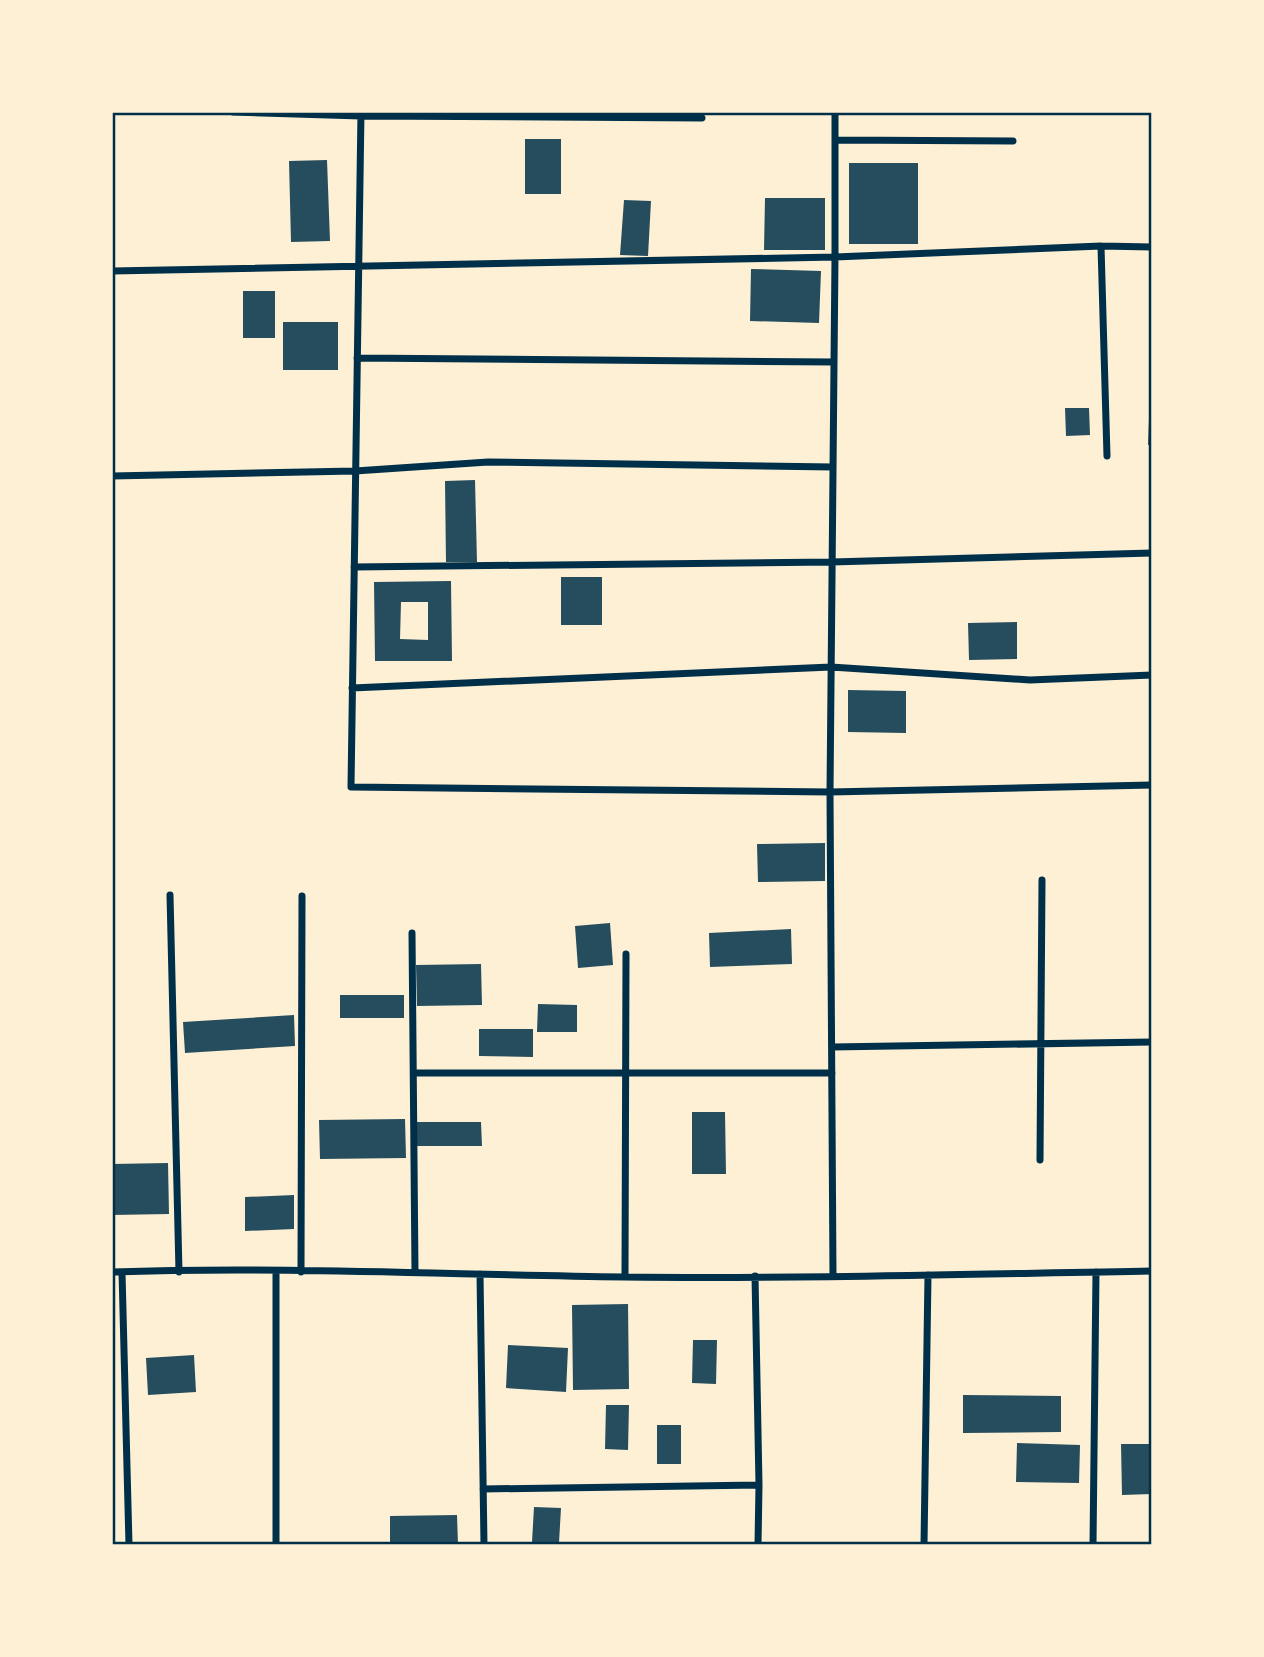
<svg xmlns="http://www.w3.org/2000/svg" width="1264" height="1657" viewBox="0 0 1264 1657" font-family="Spectral,serif">
	<style>
		.building { fill: #264d5e; fill-rule: evenodd }
		.lines { fill: none; stroke-linecap: round; stroke-linejoin: round }
		.minor { stroke: #003049; stroke-width: 7 }
		.neatline { fill: none; stroke: #003049; stroke-width: 2.5 }
	</style>
	<rect width="100%" height="100%" fill="#fdf0d5"/>
	<path class="building" d="M525 139H561V194H525Z
		M327 160 330 241 291 242 289 161Z
		M849 163H918V244H849Z
		M765 198H825V250H764Z
		M624 200 651 201 648 256 620 255Z
		M751 269 821 271 819 323 750 321Z
		M243 291H275V338H243Z
		M283 322H338V370H283Z
		M1065 408H1089L1090 435 1066 436Z
		M1149 419H1152V445H1148Z
		M475 480 477 562H446L445 481Z
		M561 577H602V625H561Z
		M451 581 452 661H375L374 582ZM401 602H428V640L400 639Z
		M1017 622V659L969 660 968 623Z
		M848 690 906 691V733L848 732Z
		M825 843V881L758 882 757 844Z
		M610 923 613 965 578 968 575 926Z
		M791 929 792 964 710 967 709 933Z
		M481 964 482 1005 417 1006 416 965Z
		M340 995H404V1018H340Z
		M538 1004 577 1005V1032H537Z
		M294 1015 295 1046 185 1053 183 1022Z
		M479 1029H533V1057L479 1056Z
		M692 1112H725L726 1174H692Z
		M405 1119 406 1158 320 1159 319 1120Z
		M416 1122H481L482 1146H416Z
		M168 1163 169 1214 112 1215V1164Z
		M294 1195V1229L245 1231V1197Z
		M628 1304 629 1389 573 1390 572 1305Z
		M693 1340H717L716 1384 692 1383Z
		M508 1345 568 1348 566 1392 506 1388Z
		M194 1355 196 1392 148 1395 146 1358Z
		M963 1395 1061 1396V1432L963 1433Z
		M606 1405H629L628 1450 605 1449Z
		M657 1425H681V1464H657Z
		M1017 1443 1080 1445 1079 1483 1016 1482Z
		M1121 1444H1152V1494L1122 1495Z
		M534 1507 561 1508 559 1543 532 1542Z
		M457 1515 458 1545H390V1516Z"/>
	<g class="lines">
		<path class="minor" d="M233 112 361 116 702 118
			M361 112 351 787 830 792 1152 785
			M835 140 1013 141
			M1101 246 1107 456
			M112 271 835 257V112
			M357 358 833 362
			M112 476 355 471 488 462 833 467
			M354 567 832 562 1152 553
			M352 688 831 667 1030 680 1152 675
			M170 895 179 1272
			M412 933 415 1272
			M832 1047 1152 1042
			M414 1073H832
			M1040 1160 1042 880
			M112 1272C282 1266 454 1275 624 1277 800 1279 976 1274 1152 1271
			M122 1272 129 1545
			M301 1272 302 896
			M480 1274 484 1545
			M755 1276 759 1485 758 1545
			M833 1276 830 792 835 257 1101 246 1152 247
			M625 1277 626 954
			M483 1489 759 1485
			M276 1545V1272
			M924 1545 928 1275
			M1093 1545 1096 1272"/>
	</g>
	<rect width="1264" height="1657" fill="none" stroke="#fdf0d5" stroke-width="228"/>
	<rect x="114" y="114" width="1036" height="1429" class="neatline"/>
</svg>
